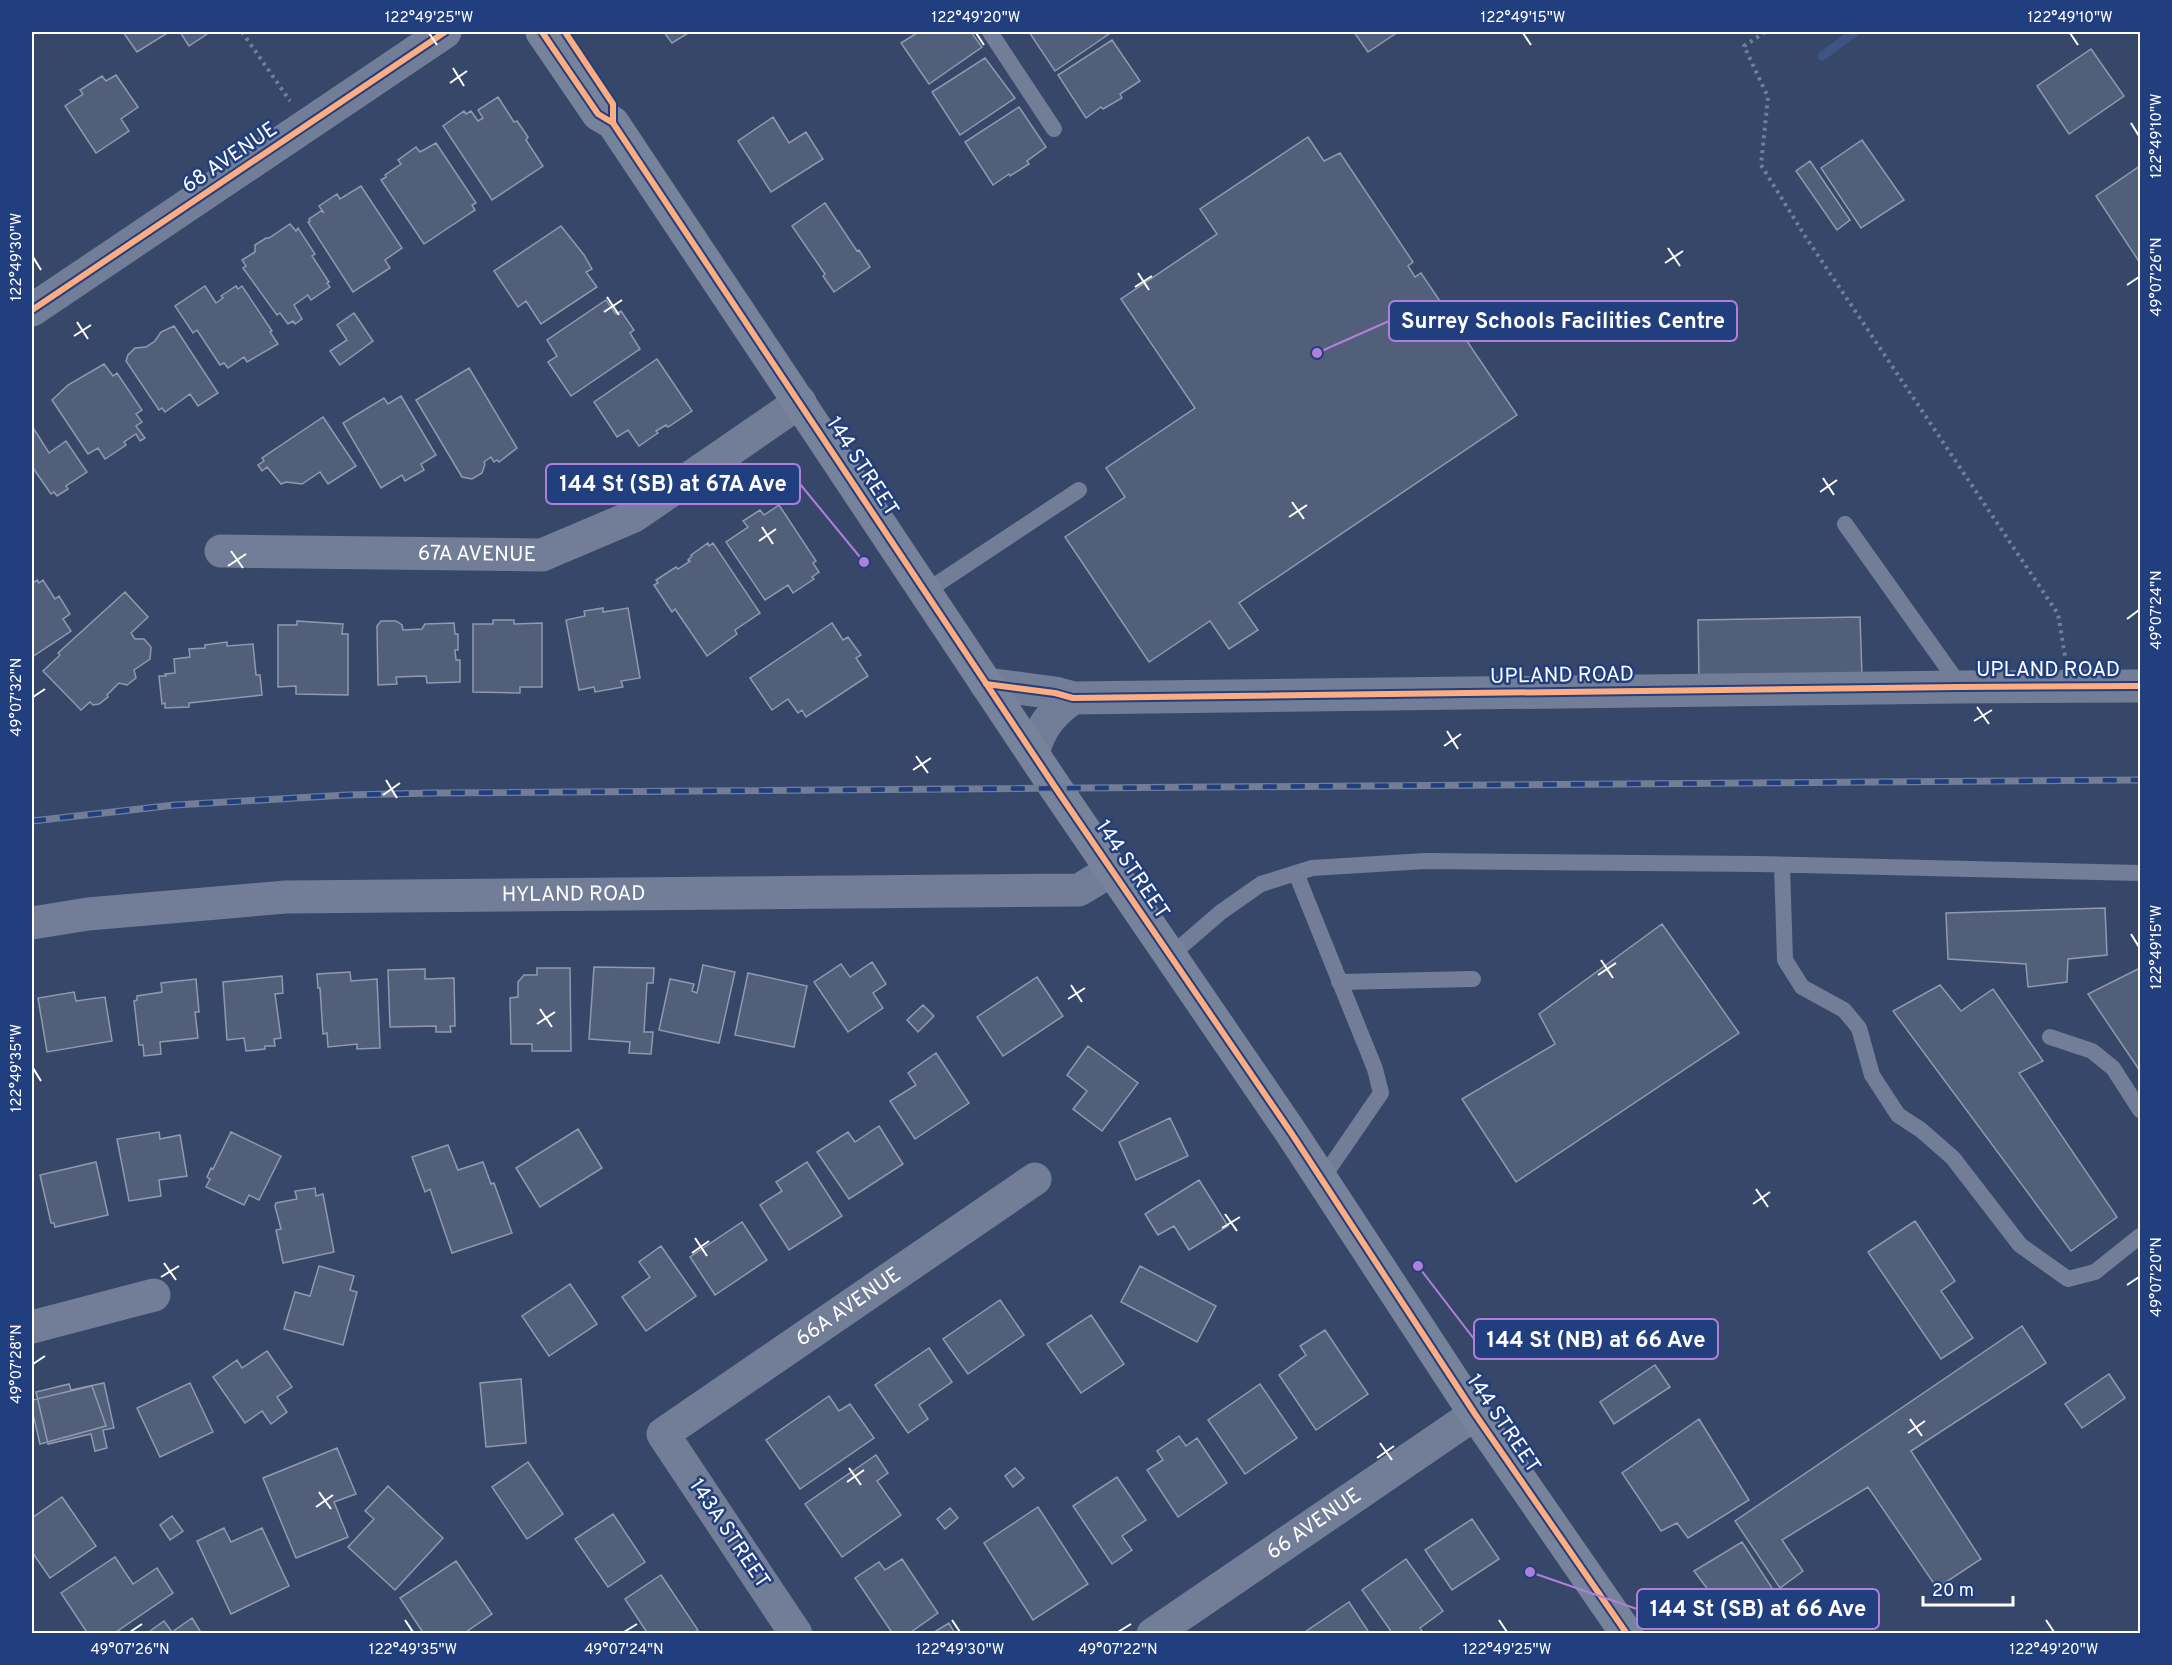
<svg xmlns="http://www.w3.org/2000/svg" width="2172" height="1665" viewBox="0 0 2172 1665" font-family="Overpass,sans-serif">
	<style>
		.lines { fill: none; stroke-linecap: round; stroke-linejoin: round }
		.stream { stroke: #3e5482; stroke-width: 9 }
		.building { fill: #525f7b; stroke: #8f9aae; stroke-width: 1.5 }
		.path { stroke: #727e98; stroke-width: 4; stroke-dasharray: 3 4.5; stroke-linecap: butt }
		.service { stroke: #727e98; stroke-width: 16 }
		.minor { stroke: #727e98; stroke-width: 33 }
		.tertiary { stroke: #727e98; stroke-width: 33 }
		.secondary { stroke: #77839b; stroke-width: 33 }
		.rail-casing { stroke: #727e98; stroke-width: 7 }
		.rail { stroke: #213f7e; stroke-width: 4.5; stroke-dasharray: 14; stroke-linecap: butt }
		.cycleway-casing { stroke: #213f7e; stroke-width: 10 }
		.cycleway { stroke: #ffac80; stroke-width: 6 }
		.ticks { fill: none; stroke: #fff; stroke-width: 2 }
		.labels { text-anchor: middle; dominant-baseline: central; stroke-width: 5; stroke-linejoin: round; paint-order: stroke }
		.street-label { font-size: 21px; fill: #fff; stroke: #213f7e }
		.leader { fill: none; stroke: #b080d9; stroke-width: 2 }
		.callout-dot { fill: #b080d9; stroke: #213f7e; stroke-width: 2 }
		.callout { fill: #213f7e; stroke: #b080d9; stroke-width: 2 }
		.callout-label { font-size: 22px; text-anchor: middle; font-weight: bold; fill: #fff }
		.neatline { fill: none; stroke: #fff; stroke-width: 2 }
		.ticks-label { font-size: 15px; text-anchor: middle; fill: #fff }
	</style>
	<rect width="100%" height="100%" fill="#364769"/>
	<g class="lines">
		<path class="stream" d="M1822 56 1855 32"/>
	</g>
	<path class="building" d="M123 32H169L137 52Z
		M180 32H210L189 46Z
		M664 32H690L672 43Z
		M916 32H971L982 47 929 84 901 43 917 33Z
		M1029 32H1107L1109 34 1055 71Z
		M1354 32H1398L1368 52Z
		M1112 40 1140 81 1120 94 1122 98 1103 109 1101 107 1086 118 1058 75Z
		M2091 49 2124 96 2069 134 2037 86Z
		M985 58 1015 98 960 135 932 92Z
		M116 75 138 107 121 119 129 131 96 153 65 106 83 94 80 90 102 76 106 81Z
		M498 97 514 122 517 121 528 137 526 140 543 166 492 200 443 126 464 111 466 114 471 111 478 121 483 118 478 110Z
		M1019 107 1046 147 1027 161 1029 164 1010 176 1009 174 993 185 965 142Z
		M773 117 789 143 806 132 823 159 771 192 738 141Z
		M1308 137 1324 161 1340 153 1413 262 1408 266 1415 277 1421 273 1517 415 1239 603 1258 630 1229 649 1210 621 1149 662 1065 537 1125 497 1106 468 1195 408 1121 299 1217 234 1200 209Z
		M1862 140 1904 200 1861 228 1821 168Z
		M436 143 476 203 472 205 475 210 424 244 381 180 386 177 385 175 401 164 398 160 416 147 420 152Z
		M1810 161 1850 220 1837 230 1796 171Z
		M2140 166V263L2096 196Z
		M361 186 402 248 385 260 390 268 353 292 308 222 310 221 309 219 321 211 324 213 319 206 337 194 340 199Z
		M825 203 857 251 859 250 870 267 834 292 823 276 825 274 792 226Z
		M290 224 296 231 298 228 315 254 312 256 329 282 327 283 330 287 311 300 308 295 294 305 302 319 295 324 293 321 288 324 280 313 277 315 243 268 246 266 242 260 255 252V245L266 238H269Z
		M561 226 584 255 592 269 586 272 597 287 541 324 526 301 518 307 494 271Z
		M205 286 216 303 223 298 221 296 236 286 238 289 242 286 272 331 270 332 278 344 247 362 244 357 228 368 224 363 220 365 197 330 193 333 175 306Z
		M606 300 616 314 621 311 634 330 630 333 640 349 571 396 548 362 557 356 547 340Z
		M354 313 373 341 340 365 330 351 347 340 337 325Z
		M174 326 218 393 198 406 190 394 165 412 162 408 159 410 126 361 128 355 135 348 146 347 155 341 161 332Z
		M657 359 692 411 668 427 666 425 656 431 658 433 639 446 628 430 617 437 594 402Z
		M104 364 113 376 117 373 142 410 136 414 142 422 136 426 145 438 140 441 136 434 124 442 126 445 105 459 98 448 88 454 52 400 68 385Z
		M469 368 517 448 499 462 497 460 494 462 491 457 484 462 485 464 482 473 472 479 462 477 416 400Z
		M401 396 436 455 421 464 424 470 405 481 402 475 381 488 343 423 384 398 388 404Z
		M323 417 356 466 328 484 320 472 302 484 286 482 281 484 267 467 262 471 258 465 264 461 262 458Z
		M32 426 49 453 66 441 87 472 66 486 68 489 57 496 54 492 51 494 33 468 32 469Z
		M779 505 816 561 813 563 819 572 812 577 814 579 793 593 788 585 765 600 726 542 748 527 743 521 760 510 764 515Z
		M708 543 709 546 713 543 760 613 735 630 737 634 707 656 675 609 672 612 654 585 658 583 656 580 676 567 678 569 690 561 688 560 692 556 691 555Z
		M37 580 39 583 43 580 55 599 59 596 70 614 63 619 71 631 32 657V584Z
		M125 592 148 617 131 633 135 639H144L151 647 150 659 134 670 136 678 127 685 119 683 107 695 108 697 99 704 93 705 90 702 81 710 43 671 60 655 58 653Z
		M603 608V612L628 608 640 678 621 681 623 687 595 692 594 687 579 690 566 620 585 616 584 611Z
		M1860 617 1862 676 1699 683 1698 620Z
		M493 620H514V624L542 623V687H520V693L473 692V624H493Z
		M297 621 343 624 342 634H348V695L296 694V686L278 687V625H297Z
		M381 621H396L402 625 403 630 422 629 425 624 454 623 455 634H458V650H455L456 660H460V682L427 683 426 676 396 677 397 684 378 685 377 626Z
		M832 623 843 640 848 637 861 655 856 658 868 676 806 717 802 710 798 713 788 699 772 710 750 678Z
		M227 642V646L253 644 256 675H260L262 695 189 703V707L165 708V703L162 704 159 676H166L165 674 175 673 174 659 190 657 189 649 205 648V645Z
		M2105 908 2107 955 2068 959 2067 982 2028 987 2026 964 1948 959 1946 913Z
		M1662 924 1739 1033 1516 1182 1462 1099 1555 1044 1539 1014Z
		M872 962 886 984 873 993 883 1008 848 1032 814 982 841 964 850 977Z
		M703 965 735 972 719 1043 659 1030 670 979 694 984 692 991 697 993Z
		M594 967 654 968 653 983H647L644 1032H653L651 1054 629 1053 630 1042 589 1039Z
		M537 968H570L571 1051H532V1044H511L510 998 518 997V982L524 975H537Z
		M2140 968V1071L2088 994Z
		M425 969V979L454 978 455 1026H450L451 1032H436V1026L390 1027 388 970Z
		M350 972 351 981 377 979 380 1048 357 1049V1044L328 1047 327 1033 323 1034 320 988H318L317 974Z
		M748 973 807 986 794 1047 735 1035Z
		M282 976 283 993 275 994 281 1038 274 1039 275 1046H265V1049L246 1051 244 1038 227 1040 223 982Z
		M1037 977 1063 1016 1003 1056 977 1017Z
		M196 979 199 1012H195L198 1038 160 1042 161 1054 144 1056 143 1045H139L134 1001 137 1000V996L162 992 161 983Z
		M1940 985 1961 1011 1993 989 2043 1061 2019 1073 2117 1217 2071 1251 1893 1011Z
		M74 992 76 1001 105 997 112 1041 47 1052 38 998Z
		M923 1005 934 1016 918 1032 907 1020Z
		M1088 1046 1138 1083 1102 1131 1073 1109 1087 1091 1067 1075Z
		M936 1053 969 1103 915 1139 890 1101 916 1085 908 1073Z
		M1170 1118 1188 1156 1136 1180 1119 1142Z
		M879 1126 903 1164 849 1199 817 1152 848 1132 855 1142Z
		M578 1129 602 1168 540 1207 516 1168Z
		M159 1132 160 1139 180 1135 187 1176 159 1180 161 1196 129 1201 117 1139Z
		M231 1132 281 1156 259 1200 249 1195 244 1205 206 1187 210 1179 207 1177 211 1168 213 1169Z
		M448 1145 458 1170 483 1162 491 1184 494 1183 512 1233 452 1253 430 1189 425 1192 412 1157Z
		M96 1162 108 1215 55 1227 54 1223H51L40 1175Z
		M807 1162 842 1216 789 1250 760 1205 782 1191 776 1182Z
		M1199 1180 1228 1226 1189 1250 1174 1226 1158 1235 1145 1214Z
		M315 1188 316 1196 323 1194 334 1252 283 1263 276 1230 281 1229 275 1206 276 1203 297 1199 295 1191Z
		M1915 1221 1955 1281 1941 1291 1973 1338 1941 1359 1868 1252Z
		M742 1222 767 1260 715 1295 690 1257Z
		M661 1246 696 1296 646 1331 622 1297 650 1277 639 1262Z
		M319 1266 354 1276 350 1290 357 1292 343 1345 284 1329 295 1292 310 1296Z
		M1140 1266 1216 1306 1197 1342 1121 1302Z
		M570 1284 597 1324 549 1356 522 1316Z
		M1000 1300 1024 1335 968 1374 943 1339Z
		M1091 1315 1124 1364 1081 1393 1047 1344Z
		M2022 1326 2046 1363 1911 1451 1981 1559 1937 1588 1868 1487 1782 1540 1803 1571 1780 1588 1735 1521Z
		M1325 1330 1368 1394 1316 1430 1279 1375 1306 1355 1300 1346Z
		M929 1348 952 1382 919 1405 928 1419 908 1433 875 1385Z
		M267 1351 292 1387 277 1397 287 1412 271 1424 262 1411 245 1423 213 1377 237 1360 242 1368Z
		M1655 1365 1670 1387 1614 1424 1600 1402Z
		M2109 1374 2125 1398 2082 1428 2065 1404Z
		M521 1379 526 1443 486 1447 480 1383Z
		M104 1383 114 1428 103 1430 107 1448 95 1451 91 1434 48 1444 36 1392 69 1384 71 1390Z
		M190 1383 213 1432 160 1457 137 1408Z
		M1260 1384 1297 1438 1245 1474 1208 1420Z
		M92 1386 106 1426 40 1444 32 1410V1400Z
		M829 1396 839 1411 850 1404 874 1438 800 1489 766 1440Z
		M1699 1419 1749 1500 1688 1538 1677 1523 1661 1531 1622 1473Z
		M1179 1436 1186 1446 1197 1438 1227 1483 1178 1517 1147 1470 1163 1460 1157 1451Z
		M337 1448 356 1494 334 1502 348 1537 296 1558 263 1478Z
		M876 1455 888 1473 877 1481 901 1515 842 1557 805 1504Z
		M528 1462 563 1514 527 1539 492 1487Z
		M1015 1468 1024 1478 1013 1487 1005 1476Z
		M1117 1477 1146 1520 1122 1536 1132 1550 1112 1564 1073 1506Z
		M388 1486 443 1538 395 1590 348 1547 374 1519 365 1511Z
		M62 1497 96 1546 50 1578 32 1552V1518Z
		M1038 1507 1088 1584 1033 1620 984 1543Z
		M950 1508 958 1518 945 1529 937 1519Z
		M613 1514 645 1562 608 1587 575 1539Z
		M172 1516 183 1531 170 1540 160 1525Z
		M1472 1519 1499 1559 1452 1590 1425 1550Z
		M224 1528 231 1542 262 1528 289 1586 231 1614 197 1541Z
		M1742 1542 1772 1588 1766 1592 1773 1606 1752 1620 1745 1610 1730 1619 1694 1571Z
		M115 1557 133 1584 157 1568 173 1593 113 1634H88L61 1593Z
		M902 1559 938 1613 908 1634H893L855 1578 879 1562 885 1570Z
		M1406 1559 1443 1611 1420 1628 1424 1634H1393L1362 1590Z
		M456 1561 492 1614 463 1634H424L400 1598Z
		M661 1575 698 1630 693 1634H648L625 1599Z
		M1349 1602 1370 1634H1302Z
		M192 1618 202 1634H146L164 1621 172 1632Z
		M949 1623 955 1634H931Z"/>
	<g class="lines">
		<path class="path" d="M242 32 290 101
			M1765 32 1744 46 1768 97 1761 165 1805 236 2058 614 2065 656"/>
		<path class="service" d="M990 32 1054 129
			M1845 524 1961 687
			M925 592 1079 490
			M1782 865 1785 960 1802 987 1844 1010 1859 1028 1872 1075 1898 1115 1921 1130 1953 1158 2020 1245 2068 1279 2095 1272 2140 1236
			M1296 873 1375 1069 1381 1093 1322 1179
			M1170 956 1221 912 1261 884 1312 868 1425 861 1758 864 2140 873
			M1339 982 1473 979
			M2050 1037 2092 1051 2113 1068 2140 1110"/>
		<g class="minor">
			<path id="s1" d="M221 551 542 555 634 516 800 402"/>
			<path d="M986 684 1055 693 1073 698 1958 687 2140 686"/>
			<path d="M1033 753C1040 728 1051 713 1073 698"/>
			<path d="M32 1327 154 1295"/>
			<path id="s2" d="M796 1634 663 1434 1035 1179"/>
			<path id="s3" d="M1153 1634 1475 1414"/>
		</g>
		<g class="tertiary">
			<path d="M32 310 445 32"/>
			<path id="s4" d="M32 923 88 914 286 897 1079 890 1112 870"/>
		</g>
		<path class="secondary" d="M542 32 598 114 613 123 1057 790 1292 1134 1475 1414 1627 1634"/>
		<defs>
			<path id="rail" d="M32 821 175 805 347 795 433 793 2140 780"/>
		</defs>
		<use href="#rail" class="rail-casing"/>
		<use href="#rail" class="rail"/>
		<defs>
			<path id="cycleway" d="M542 32 598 114 613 123 1057 790 1292 1134 1475 1414 1627 1634
				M565 32 613 104V123
				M32 310 445 32
				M986 684 1055 693 1073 698 1958 687 2140 686"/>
		</defs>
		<use href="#cycleway" class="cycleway-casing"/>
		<use href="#cycleway" class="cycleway"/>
	</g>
	<path class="ticks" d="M429 33 437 45M976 33 984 45M1523 33 1531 45M2070 33 2078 45M453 68 464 86M450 83 467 71M2131 123 2139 136M1668 248 1680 266M33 257 41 270M1665 263 1683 251M1138 273 1149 290M2127 285 2139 277M1135 287 1152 276M607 297 619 315M604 312 622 300M77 322 88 339M74 336 91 325M1823 478 1834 495M1820 492 1837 480M1292 502 1304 519M1289 517 1307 505M762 527 773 544M759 541 776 529M231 551 243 568M228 566 246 554M2127 619 2139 610M33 697 45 689M1977 707 1989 724M1974 721 1992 710M1447 731 1458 749M1444 746 1461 734M916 756 928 773M913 770 931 758M386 780 397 798M383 795 400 783M2131 934 2139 947M1601 960 1613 978M1598 975 1616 963M1071 985 1082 1002M1068 999 1085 988M540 1009 552 1027M537 1024 555 1012M33 1068 41 1081M1756 1189 1768 1207M1753 1204 1770 1192M1225 1214 1237 1231M1222 1228 1240 1217M695 1238 707 1256M692 1253 709 1241M164 1263 176 1280M161 1277 179 1266M2127 1285 2139 1277M33 1364 45 1356M1910 1419 1922 1436M1908 1433 1925 1421M1380 1443 1392 1460M1377 1458 1394 1446M849 1468 861 1485M847 1482 864 1470M319 1492 331 1509M316 1507 333 1495M405 1620 413 1632M952 1620 960 1632M1499 1620 1507 1632M2046 1620 2054 1632M130 1632 142 1624M624 1632 637 1624M1118 1632 1131 1624"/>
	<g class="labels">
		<g class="street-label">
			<text transform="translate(230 158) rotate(-34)">68 AVENUE</text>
			<text transform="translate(862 467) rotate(57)">144 STREET</text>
			<text stroke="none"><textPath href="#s1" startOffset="256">67A AVENUE</textPath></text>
			<text x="2048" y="670">UPLAND ROAD</text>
			<text transform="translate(1562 676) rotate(-1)">UPLAND ROAD</text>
			<text transform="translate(1132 870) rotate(56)">144 STREET</text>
			<text stroke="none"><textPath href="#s4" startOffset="543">HYLAND ROAD</textPath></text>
			<text stroke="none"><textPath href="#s2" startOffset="465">66A AVENUE</textPath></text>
			<text transform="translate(1503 1424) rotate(56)">144 STREET</text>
			<text stroke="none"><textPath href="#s3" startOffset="195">66 AVENUE</textPath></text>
			<text transform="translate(729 1534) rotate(56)">143A STREET</text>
		</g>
	</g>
	<path class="leader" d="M1317 353L1389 321M864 562L800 484M1418 1266L1474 1339M1530 1572L1637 1609"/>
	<g class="callout-dot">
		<circle cx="1317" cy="353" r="6"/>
		<circle cx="864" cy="562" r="6"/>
		<circle cx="1418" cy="1266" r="6"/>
		<circle cx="1530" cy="1572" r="6"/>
	</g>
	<g class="callout">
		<rect x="1389" y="301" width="348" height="40" rx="6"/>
		<rect x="546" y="464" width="254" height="40" rx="6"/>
		<rect x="1474" y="1319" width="244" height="40" rx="6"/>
		<rect x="1637" y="1589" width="242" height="40" rx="6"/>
	</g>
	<g class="callout-label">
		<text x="1563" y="328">Surrey Schools Facilities Centre</text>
		<text x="673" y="491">144 St (SB) at 67A Ave</text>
		<text x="1596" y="1347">144 St (NB) at 66 Ave</text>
		<text x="1758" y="1616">144 St (SB) at 66 Ave</text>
	</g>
	<rect width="2172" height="1665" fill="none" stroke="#213f7e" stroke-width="66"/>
	<path d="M1923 1596v9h90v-9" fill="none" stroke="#ffffff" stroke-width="3"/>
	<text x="1932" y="1596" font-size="18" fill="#ffffff" stroke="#213f7e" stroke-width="4.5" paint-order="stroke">20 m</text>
	<rect x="33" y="33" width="2106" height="1599" class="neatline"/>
	<g class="ticks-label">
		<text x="429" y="22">122°49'25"W</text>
		<text x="976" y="22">122°49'20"W</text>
		<text x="1523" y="22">122°49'15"W</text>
		<text x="2070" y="22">122°49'10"W</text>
		<text transform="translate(2156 136) rotate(-90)" y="5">122°49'10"W</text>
		<text transform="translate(16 257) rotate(-90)" y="5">122°49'30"W</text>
		<text transform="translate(2156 277) rotate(-90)" y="5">49°07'26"N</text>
		<text transform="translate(2156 610) rotate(-90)" y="5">49°07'24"N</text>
		<text transform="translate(16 697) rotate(-90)" y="5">49°07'32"N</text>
		<text transform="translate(2156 947) rotate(-90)" y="5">122°49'15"W</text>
		<text transform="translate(16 1068) rotate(-90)" y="5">122°49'35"W</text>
		<text transform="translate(2156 1277) rotate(-90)" y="5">49°07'20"N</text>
		<text transform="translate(16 1364) rotate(-90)" y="5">49°07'28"N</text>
		<text x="130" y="1654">49°07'26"N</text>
		<text x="413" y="1654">122°49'35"W</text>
		<text x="624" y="1654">49°07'24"N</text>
		<text x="960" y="1654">122°49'30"W</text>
		<text x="1118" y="1654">49°07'22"N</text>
		<text x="1507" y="1654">122°49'25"W</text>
		<text x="2054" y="1654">122°49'20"W</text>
	</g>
</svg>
